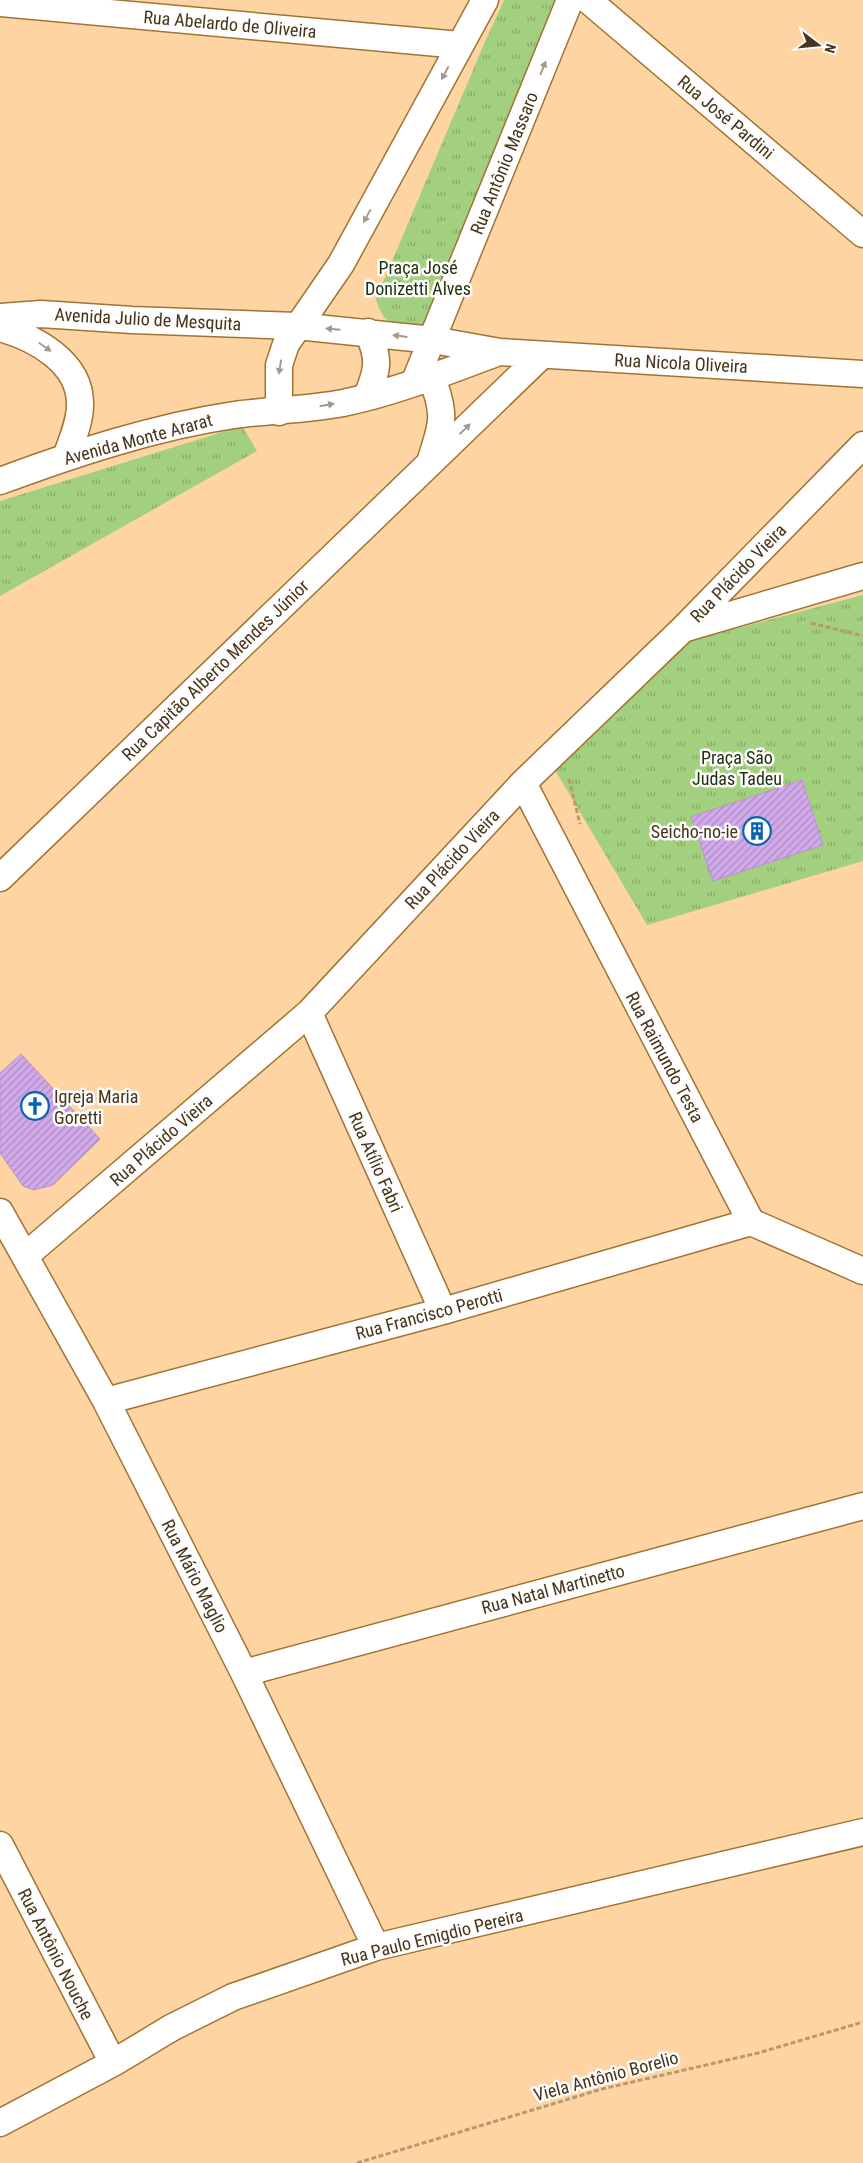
<svg xmlns="http://www.w3.org/2000/svg" width="863" height="2163" viewBox="0 0 863 2163" font-family="'Roboto Condensed',sans-serif">
	<style>
		.park { fill: url(#park-tufts) }
		.building { fill: url(#building-hatch); stroke: #b992d1 }
		.lines { fill: none; stroke-linecap: round; stroke-linejoin: round }
		.minor-casing { stroke: #a27333; stroke-width: 29 }
		.path { stroke: #b9986f; stroke-width: 3; stroke-dasharray: 5 2.5; stroke-linecap: butt }
		.minor { stroke: #fff; stroke-width: 26 }
		.oneway { fill: #a49a8c }
		.labels { text-anchor: middle; dominant-baseline: central; stroke-width: 5; stroke-linejoin: round; paint-order: stroke }
		.street-label { font-size: 18px; fill: #48341a; stroke: #fdfdfd }
		.park-label { font-size: 18px; fill: #1d3008; stroke: #fdfdfd }
		.poi-label { font-size: 18px; fill: #48341a; stroke: #fdfdfd; text-anchor: end }
	</style>
	<defs>
		<pattern id="park-tufts" width="24" height="20" patternUnits="userSpaceOnUse" patternTransform="scale(1.25)"><rect width="24" height="20" fill="#a3d07e"/><path d="M3 7l-1-3M5 7V3M7 7l1-3M15 17l-1-3M17 17v-4M19 17l1-3" fill="none" stroke="#87aa66"/></pattern>
		<pattern id="building-hatch" width="6" height="6" patternUnits="userSpaceOnUse" patternTransform="scale(1.25)"><rect width="6" height="6" fill="#d2aaeb"/><path d="M-1 1l2-2M0 6l6-6M5 7l2-2" fill="none" stroke="#ac8bbe"/></pattern>
	</defs>
	<rect width="100%" height="100%" fill="#fdd4a2"/>
	<path class="park" d="M504 0H564L432 322C405 332 384 330 376 299L484 44Z
		M242 426 257 451 0 596V501Z
		M863 595V861L647 925 555 770 685 642Z"/>
	<path class="building" d="M802 780 823 845 713 881 691 817Z
		M21 1054 100 1139 53 1185 34 1190 23 1186 0 1153V1073Z"/>
	<g class="lines">
		<defs>
			<path id="minor" d="M588 0 863 234
				M0 3 460 45
				M0 317 41 314 132 320 297 326 433 340 500 352 863 374
				M0 328C35 338 81 362 80 405 80 422 72 440 66 457
				M415 381 570 0
				M367 396C378 370 380 359 368 332
				M279 412V365L286 344 341 264 485 0
				M431 459C443 423 446 413 431 376
				M0 481C76 453 154 427 234 415 270 410 307 410 343 403 396 392 448 371 499 352
				M686 628 863 576
				M523 783 751 1222 863 1271
				M0 878 542 355
				M309 1013 443 1311
				M0 1212 106 1401 244 1673 376 1947
				M25 1256 309 1013 523 783 683 629 863 445
				M106 1401 443 1311 751 1222
				M244 1673 863 1506
				M0 1845 113 2063
				M0 2123 113 2063 171 2028 233 1997 376 1947 863 1832"/>
		</defs>
		<use href="#minor" class="minor-casing"/>
		<path class="path" d="M811 623 863 636
			M569 779 580 824
			M357 2163 602 2089 758 2053 863 2022"/>
		<use href="#minor" class="minor"/>
	</g>
	<defs><path id="oneway-solid" d="M-6-.8H1V-3.2L6.5 0L1 3.2V.8H-6Z" transform="scale(1.25)"/></defs>
	<g class="oneway">
		<use href="#oneway-solid" transform="translate(543 68) rotate(-68)"/>
		<use href="#oneway-solid" transform="translate(445 73) rotate(118)"/>
		<use href="#oneway-solid" transform="translate(367 216) rotate(118)"/>
		<use href="#oneway-solid" transform="translate(333 329) rotate(-175)"/>
		<use href="#oneway-solid" transform="translate(400 336) rotate(-173)"/>
		<use href="#oneway-solid" transform="translate(45 347) rotate(35)"/>
		<use href="#oneway-solid" transform="translate(280 367) rotate(99)"/>
		<use href="#oneway-solid" transform="translate(327 405) rotate(-10)"/>
		<use href="#oneway-solid" transform="translate(465 429) rotate(-44)"/>
	</g>
	<defs>
		<symbol id="building-ring" viewBox="-11 -11 22 22"><circle r="9.5" fill="#fdfdfd" stroke="#0762b0" stroke-width="1.5"/><path d="M-4-6H4V6H1V3H-1V6H-4ZM-2.5-4.3h1.7v1.8h-1.7ZM.8-4.3h1.7v1.8H.8ZM-2.5-1h1.7V.8h-1.7ZM.8-1h1.7V.8H.8Z" fill="#0762b0"/></symbol>
		<symbol id="church-ring" viewBox="-11 -11 22 22"><circle r="9.5" fill="#fdfdfd" stroke="#0762b0" stroke-width="1.5"/><path d="M-1.2-6h2.4v3.5h3.3v2.4h-3.3V6h-2.4V-.1h-3.3v-2.4h3.3Z" fill="#0762b0"/></symbol>
	</defs>
	<g fill-rule="evenodd">
		<use href="#building-ring" x="741" y="815" width="32" height="32"/>
		<use href="#church-ring" x="19" y="1090" width="32" height="32"/>
	</g>
	<g class="labels">
		<g class="street-label">
			<text transform="translate(230 24) rotate(5)">Rua Abelardo de Oliveira</text>
			<text transform="translate(726 117) rotate(40)">Rua José Pardini</text>
			<text transform="translate(504 163) rotate(-68)">Rua Antônio Massaro</text>
			<text transform="translate(148 319) rotate(3)">Avenida Julio de Mesquita</text>
			<text transform="translate(681 363) rotate(3)">Rua Nicola Oliveira</text>
			<text transform="translate(138 439) rotate(-15)">Avenida Monte Ararat</text>
			<text transform="translate(738 573) rotate(-46)">Rua Plácido Vieira</text>
			<text transform="translate(215 670) rotate(-44)">Rua Capitão Alberto Mendes Júnior</text>
			<text transform="translate(452 859) rotate(-47)">Rua Plácido Vieira</text>
			<text transform="translate(665 1057) rotate(62)">Rua Raimundo Testa</text>
			<text transform="translate(161 1140) rotate(-41)">Rua Plácido Vieira</text>
			<text transform="translate(376 1162) rotate(66)">Rua Atílio Fabri</text>
			<text transform="translate(429 1314) rotate(-15)">Rua Francisco Perotti</text>
			<text transform="translate(195 1576) rotate(63)">Rua Mário Maglio</text>
			<text transform="translate(553 1589) rotate(-15)">Rua Natal Martinetto</text>
			<text transform="translate(432 1937) rotate(-14)">Rua Paulo Emigdio Pereira</text>
			<text transform="translate(56 1954) rotate(63)">Rua Antônio Nouche</text>
			<text transform="translate(606 2076) rotate(-15)">Viela Antônio Borelio</text>
		</g>
		<g class="park-label">
			<text x="418" y="267">Praça José<tspan x="418" dy="21">Donizetti Alves</tspan></text>
			<text x="737" y="757">Praça São<tspan x="737" dy="21">Judas Tadeu</tspan></text>
		</g>
		<g class="poi-label">
			<text x="738" y="831">Seicho-no-ie</text>
			<text x="54" y="1096" text-anchor="start">Igreja Maria<tspan x="54" dy="21">Goretti</tspan></text>
		</g>
	</g>
	<g transform="translate(818 45) rotate(106)" stroke="#fdfdfd" stroke-width="4" paint-order="stroke">
	<path d="M0-4L9 19L0 12L-9 19Z" fill="#48341a"/>
	<text y="-8" font-size="14" font-weight="bold" text-anchor="middle" fill="#48341a">N</text>
	</g>
</svg>
